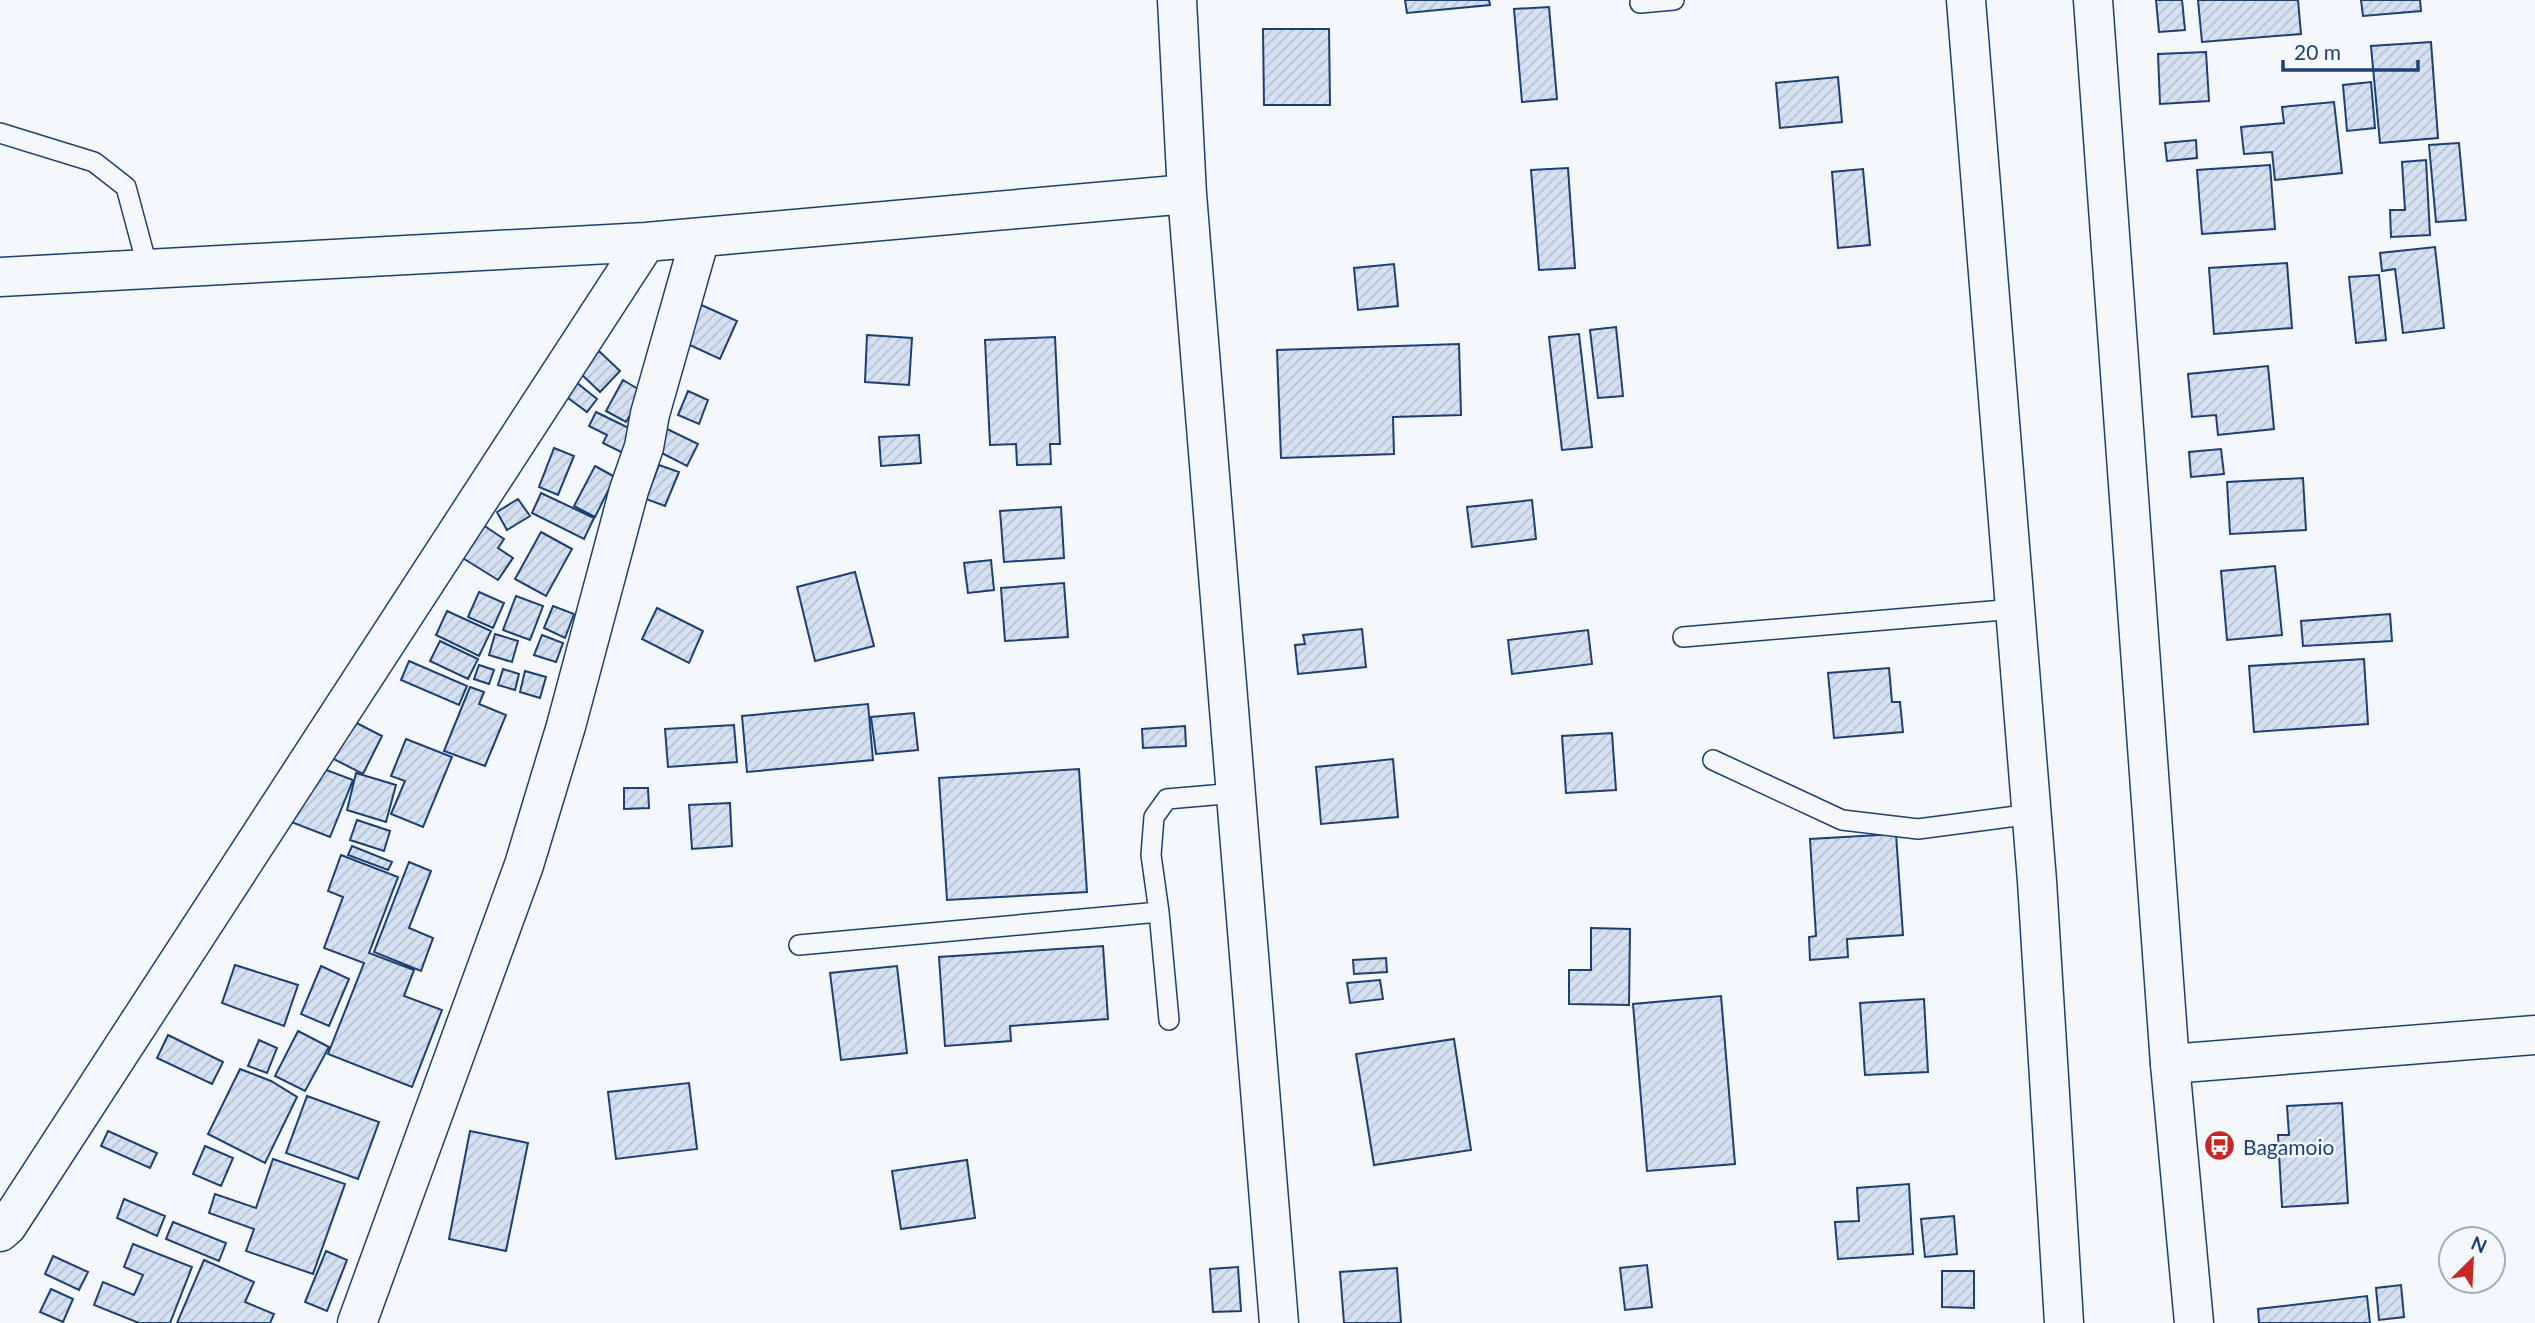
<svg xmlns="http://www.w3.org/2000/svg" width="2535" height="1323" viewBox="0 0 2535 1323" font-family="Lato,sans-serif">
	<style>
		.building { fill: url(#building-hatch); stroke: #1d3f73; stroke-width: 2 }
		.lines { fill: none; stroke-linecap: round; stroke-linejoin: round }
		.service-casing { stroke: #1d3f73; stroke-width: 22 }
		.minor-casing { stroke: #1d3f73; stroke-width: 41 }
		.trunk-casing { stroke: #1d3f73; stroke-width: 41 }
		.service { stroke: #f4f7fb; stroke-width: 19 }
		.minor { stroke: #f4f7fb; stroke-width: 38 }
		.trunk { stroke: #f4f7fb; stroke-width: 38 }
		.labels { text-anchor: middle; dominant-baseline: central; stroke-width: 5; stroke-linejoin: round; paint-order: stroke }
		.poi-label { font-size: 21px; fill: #1d3f73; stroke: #f4f7fb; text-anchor: start }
	</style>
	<defs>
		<pattern id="building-hatch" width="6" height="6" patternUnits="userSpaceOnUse" patternTransform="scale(1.75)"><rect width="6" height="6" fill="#d5e0f0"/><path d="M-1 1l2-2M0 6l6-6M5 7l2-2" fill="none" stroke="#b6c1d1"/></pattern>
	</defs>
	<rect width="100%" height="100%" fill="#f4f7fb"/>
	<path class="building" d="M1405 0H1489L1490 5 1407 13Z
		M2156 0H2182L2185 30 2159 32Z
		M2198 0H2298L2301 34 2202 42Z
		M2361 0H2420L2421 11 2363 16Z
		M1549 7 1557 99 1522 102 1514 9Z
		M1263 29H1329L1330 105H1264Z
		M2431 42 2438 138 2380 143 2371 46Z
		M2206 52 2209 101 2160 104 2158 54Z
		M1838 77 1842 122 1780 128 1776 83Z
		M2371 82 2375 128 2347 131 2343 85Z
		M2334 102 2342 173 2275 180 2272 152 2244 154 2241 127 2284 123 2282 107Z
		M2196 140 2197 158 2167 161 2165 143Z
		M2459 143 2466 220 2436 222 2429 145Z
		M2426 160 2430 235 2391 237 2390 210H2405L2402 162Z
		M2270 165 2275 229 2202 234 2197 170Z
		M1568 168 1575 268 1539 270 1531 170Z
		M1863 169 1870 245 1838 248 1832 172Z
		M2435 247 2444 328 2403 333 2395 269 2382 271 2380 253Z
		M2287 263 2292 328 2214 334 2209 268Z
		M1394 264 1398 306 1358 310 1354 268Z
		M2379 275 2386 340 2356 343 2349 277Z
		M697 303 737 321 720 359 681 341Z
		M1616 327 1623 396 1598 398 1590 330Z
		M1579 334 1592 447 1562 450 1549 337Z
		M867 335 912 338 909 385 865 382Z
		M1055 337 1060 444H1050L1051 464 1017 465 1016 444 990 445 985 340Z
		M1459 344 1461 415 1393 417 1394 454 1281 458 1277 350Z
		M599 351 620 371 600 392 579 372Z
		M2268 366 2274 429 2218 435 2216 415 2192 417 2188 374Z
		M571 378 597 399 587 412 560 392Z
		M623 380 643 392 626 422 606 411Z
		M688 391 708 400 699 424 678 415Z
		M596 412 639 433 627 455 603 443 607 435 589 426Z
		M661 426 698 444 687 466 650 447Z
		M919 435 921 463 881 466 879 437Z
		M554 448 574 456 558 495 539 487Z
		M2221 449 2224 474 2191 477 2189 452Z
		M659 465 679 472 665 506 646 499Z
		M595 466 615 477 595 517 574 506Z
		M2303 478 2306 530 2230 534 2227 482Z
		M541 493 594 518 584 539 532 513Z
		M518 499 530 516 507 530 497 512Z
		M1532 500 1536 539 1472 547 1467 507Z
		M1061 507 1064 558 1004 562 1000 511Z
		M474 519 504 539 498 548 513 558 498 580 453 552Z
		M541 532 572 549 546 596 515 579Z
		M991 560 994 590 968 593 964 563Z
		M2275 566 2282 635 2227 640 2221 571Z
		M855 572 874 646 815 661 797 587Z
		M1064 583 1068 637 1005 641 1001 588Z
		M479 592 504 603 493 628 468 617Z
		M516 596 543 606 530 640 503 630Z
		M553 606 574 614 565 638 544 628Z
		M657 608 703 631 689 663 642 639Z
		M447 611 491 631 479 656 436 635Z
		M2390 614 2392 641 2303 646 2301 621Z
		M1362 629 1366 667 1298 674 1295 645 1305 644 1303 635Z
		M1588 630 1592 664 1512 674 1508 640Z
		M495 634 518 641 512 662 489 655Z
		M542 635 563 643 556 662 534 655Z
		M440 641 478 659 468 679 430 661Z
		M2364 659 2368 724 2254 732 2249 666Z
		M409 661 467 686 459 705 401 680Z
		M479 665 494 670 489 684 474 679Z
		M1889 668 1892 702H1900L1903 732 1834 738 1828 673Z
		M503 669 519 674 515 690 498 685Z
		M525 671 546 677 540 698 520 692Z
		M470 687 484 692 479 704 506 715 485 766 444 751Z
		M868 704 873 760 747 772 742 716Z
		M914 713 918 750 876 754 871 717Z
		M343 716 382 736 363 774 324 754Z
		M734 725 737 762 668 767 665 729Z
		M1185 726 1186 746 1143 748 1142 729Z
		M1612 733 1616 790 1566 793 1562 736Z
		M406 739 452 757 423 827 391 814 405 781 391 776Z
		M1393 759 1398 817 1321 824 1316 767Z
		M308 763 353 780 330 837 286 820Z
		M1079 769 1087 892 947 900 939 778Z
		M356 773 396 785 386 822 347 810Z
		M624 788H648L649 808 624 809Z
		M730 803 732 846 692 849 689 805Z
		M357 820 390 831 384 851 350 840Z
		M1896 834 1903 935 1847 939 1848 957 1810 960 1809 937 1816 936 1810 839Z
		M352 846 392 862 388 870 348 855Z
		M341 855 398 877 369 953 414 970 404 996 442 1010 412 1087 328 1054 364 963 324 948 343 897 328 891Z
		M409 862 431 871 409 928 433 938 421 971 374 952Z
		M1591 928 1630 929 1629 1005 1569 1004V970H1591Z
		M1103 946 1108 1019 1010 1026 1011 1041 945 1046 939 957Z
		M1386 958 1387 972 1354 974 1353 960Z
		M235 965 298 985 284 1026 222 1003Z
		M321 966 349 979 329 1026 301 1014Z
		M897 966 907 1053 841 1060 830 973Z
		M1380 980 1383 999 1350 1003 1347 983Z
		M1721 996 1735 1164 1647 1171 1633 1004Z
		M1924 999 1928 1072 1865 1075 1860 1003Z
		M298 1031 329 1047 305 1091 275 1076Z
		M168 1035 223 1062 212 1084 157 1058Z
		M1454 1039 1471 1150 1374 1165 1356 1054Z
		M259 1040 277 1048 267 1073 248 1066Z
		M240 1069 271 1081 297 1097 265 1163 208 1134Z
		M689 1083 697 1149 616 1159 608 1092Z
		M307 1096 379 1122 358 1179 286 1153Z
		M2342 1103 2348 1203 2282 1207 2278 1135H2289L2287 1106Z
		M108 1131 157 1153 150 1168 101 1146Z
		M470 1131 528 1143 506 1251 449 1239Z
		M205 1146 233 1158 221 1186 193 1174Z
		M273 1159 345 1184 313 1274 246 1251 254 1229 209 1213 215 1194 256 1208Z
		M967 1160 975 1218 901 1229 892 1171Z
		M1909 1184 1913 1254 1838 1259 1835 1222 1859 1221 1857 1188Z
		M124 1199 165 1216 157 1236 117 1218Z
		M1954 1216 1957 1254 1925 1257 1921 1219Z
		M173 1222 226 1243 219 1261 166 1239Z
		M133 1244 192 1267 170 1323H139L94 1305 103 1282 134 1295 143 1275 124 1267Z
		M326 1251 347 1260 327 1311 305 1302Z
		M53 1256 88 1272 79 1290 45 1274Z
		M204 1260 254 1282 245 1302 274 1314 270 1323H177Z
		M1647 1265 1652 1307 1625 1310 1620 1268Z
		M1238 1267 1241 1311 1213 1312 1210 1269Z
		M1397 1268 1401 1323H1344L1340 1272Z
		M1942 1271H1974V1308L1942 1307Z
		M2401 1285 2404 1317 2379 1320 2376 1288Z
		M51 1289 73 1299 63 1322 40 1312Z
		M2367 1296 2370 1323H2259L2258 1309Z"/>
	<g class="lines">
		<defs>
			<path id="service" d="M1640 3 1674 0
				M0 133 94 162 126 187 148 269
				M1683 637 2015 609
				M1713 760 1842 820 1918 829 2032 814
				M799 945 1159 912
				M1169 1020 1159 912 1151 855 1154 817 1167 799 1236 793"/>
			<path id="minor" d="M1177 0 1187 194 1279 1323
				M0 277 646 242 1187 194
				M2170 1064 2535 1035
				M0 1232 7 1226 646 242
				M357 1323 524 865 566 726 629 490 644 447 650 414 700 238"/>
			<path id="trunk" d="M1966 0 2037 881 2064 1323
				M2093 0 2170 1064 2194 1323"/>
		</defs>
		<use href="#service" class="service-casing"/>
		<use href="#minor" class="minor-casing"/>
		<use href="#trunk" class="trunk-casing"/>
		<use href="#service" class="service"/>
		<use href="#minor" class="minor"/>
		<use href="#trunk" class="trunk"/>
	</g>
	<defs>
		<symbol id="bus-disc" viewBox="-11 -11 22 22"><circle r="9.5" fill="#c62828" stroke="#f4f7fb"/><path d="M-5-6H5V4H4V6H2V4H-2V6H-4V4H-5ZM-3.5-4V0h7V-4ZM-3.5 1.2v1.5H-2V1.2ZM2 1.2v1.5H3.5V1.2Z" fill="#fff"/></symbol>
	</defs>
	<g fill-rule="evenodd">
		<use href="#bus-disc" x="2202" y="1128" width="35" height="35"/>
	</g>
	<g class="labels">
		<g class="poi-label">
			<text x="2243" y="1146">Bagamoio</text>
		</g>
	</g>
	<g transform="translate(2472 1260) rotate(24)"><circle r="33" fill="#f4f7fb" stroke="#9eadc5" stroke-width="2"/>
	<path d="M0-5L12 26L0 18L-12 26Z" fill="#c62828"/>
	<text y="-10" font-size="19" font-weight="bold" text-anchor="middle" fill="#1d3f73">N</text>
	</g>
	<path d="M2283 60v10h135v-10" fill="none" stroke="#1d3f73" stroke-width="3.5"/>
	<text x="2294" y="60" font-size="21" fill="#1d3f73" stroke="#f4f7fb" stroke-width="5" paint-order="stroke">20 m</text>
</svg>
